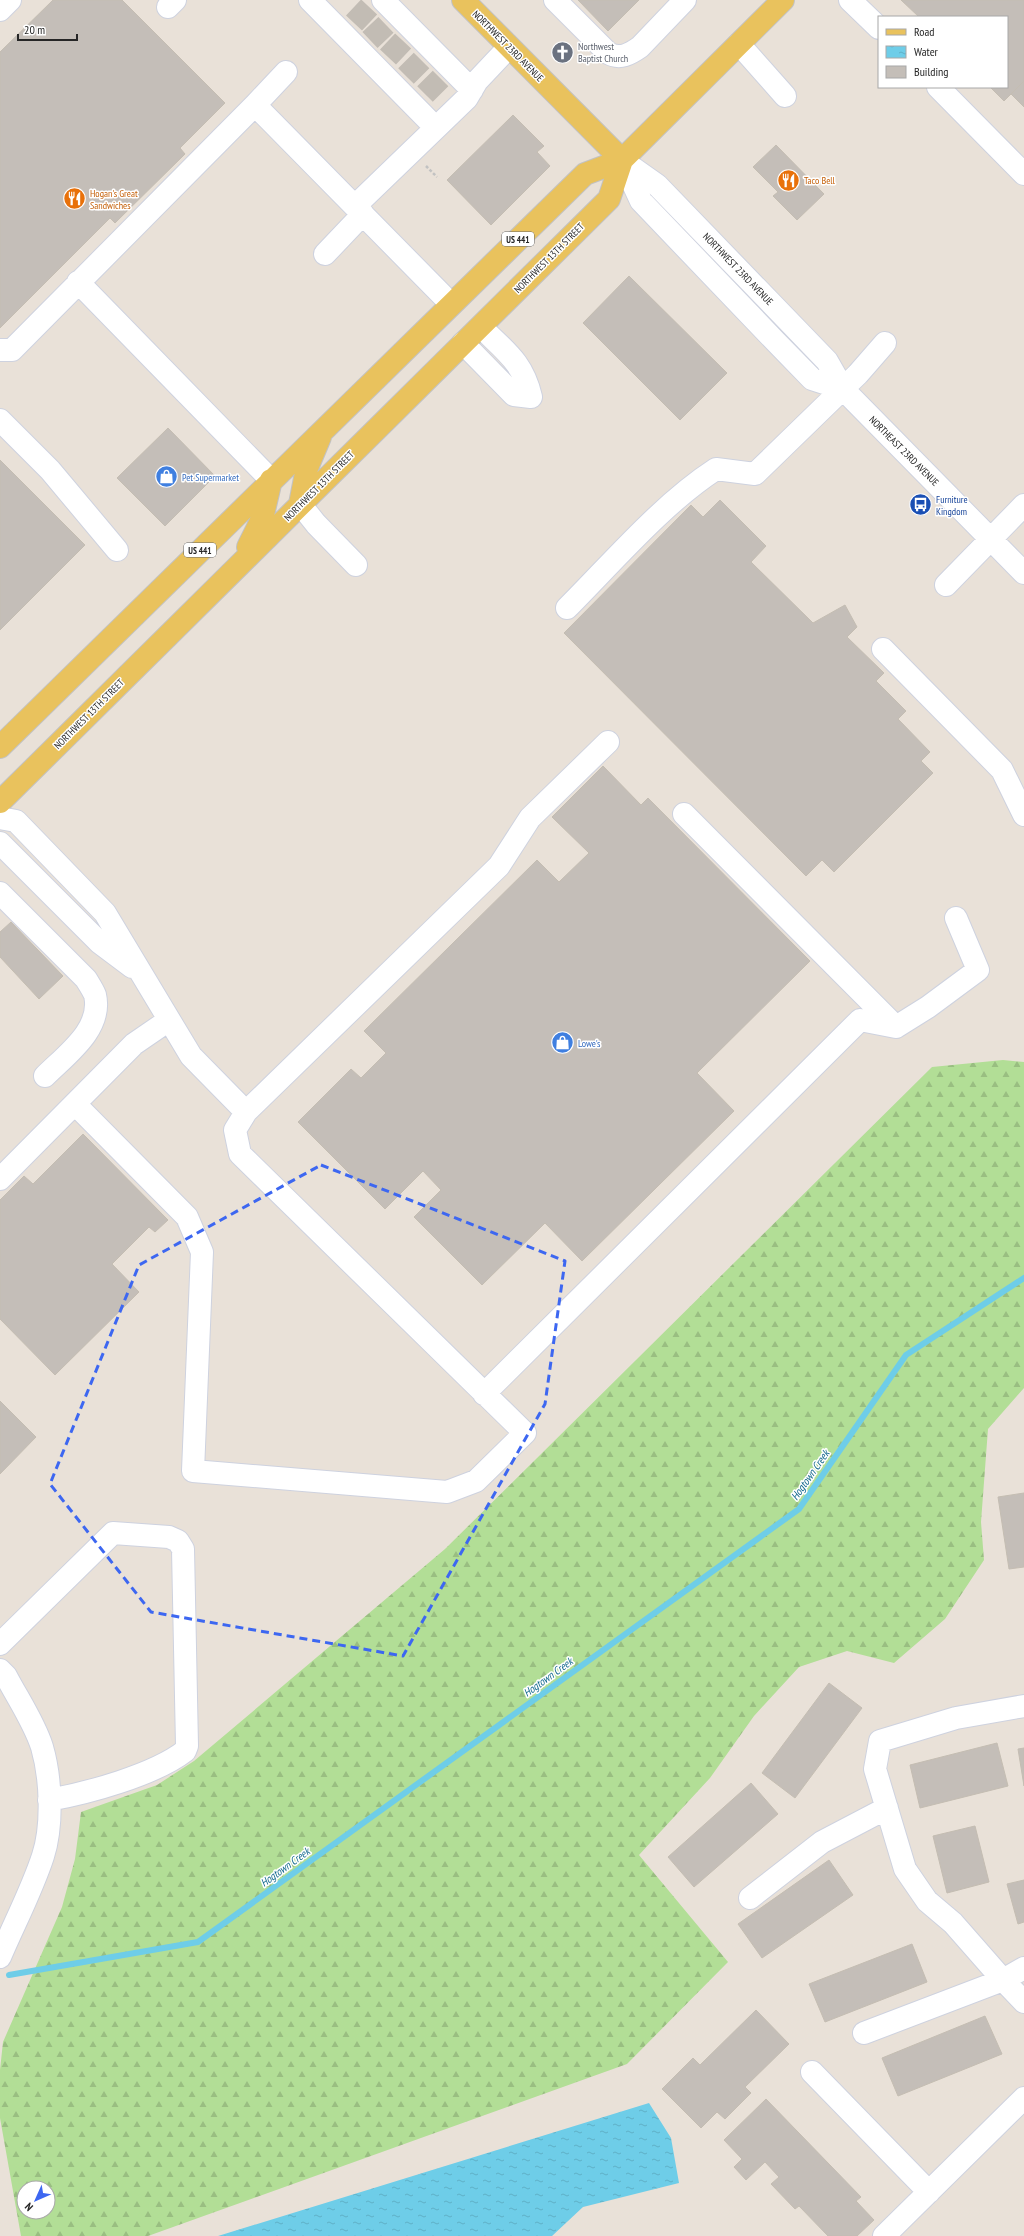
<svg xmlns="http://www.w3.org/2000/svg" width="1024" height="2236" viewBox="0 0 1024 2236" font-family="'PT Sans Narrow',sans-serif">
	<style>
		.forest { fill: url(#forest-firs); fill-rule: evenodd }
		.water { fill: url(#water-ripples) }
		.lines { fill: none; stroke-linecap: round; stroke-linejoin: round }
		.stream { stroke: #6ecde8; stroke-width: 6 }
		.building { fill: #c4beb8; stroke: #c4bdb2 }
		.minor-tunnel { stroke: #c2bcb4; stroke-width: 22; stroke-dasharray: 22 11; stroke-linecap: butt }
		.minor-casing { stroke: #ced2df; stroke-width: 24 }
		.major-casing { stroke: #c2c2c2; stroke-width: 24 }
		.path { stroke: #c2c2c2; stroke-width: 2.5; stroke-dasharray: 3 2; stroke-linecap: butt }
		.minor { stroke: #fff; stroke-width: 22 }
		.major { stroke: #e9c25d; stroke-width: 22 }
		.marked { fill: none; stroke: #3d67f1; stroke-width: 3; stroke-dasharray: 8 5; stroke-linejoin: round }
		.labels { text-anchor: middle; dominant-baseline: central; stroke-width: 3; stroke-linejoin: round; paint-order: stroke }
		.shield { fill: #fff; stroke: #676767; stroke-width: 1 }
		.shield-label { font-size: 9px; font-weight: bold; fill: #262626 }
		.street-label { font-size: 10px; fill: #262626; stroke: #fff }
		.worship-label { font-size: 10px; fill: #5b616d; stroke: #fff; text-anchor: start }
		.food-label { font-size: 10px; fill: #c56008; stroke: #fff; text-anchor: start }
		.shop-label { font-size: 10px; fill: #366cbe; stroke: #fff; text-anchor: start }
		.transit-label { font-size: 10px; fill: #164399; stroke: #fff; text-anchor: start }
		.water-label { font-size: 11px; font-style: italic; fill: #13698e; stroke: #fff }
	</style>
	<defs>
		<pattern id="forest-firs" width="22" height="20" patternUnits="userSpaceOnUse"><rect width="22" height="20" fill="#b2de96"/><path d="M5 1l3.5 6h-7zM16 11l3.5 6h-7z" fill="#99be81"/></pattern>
		<pattern id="water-ripples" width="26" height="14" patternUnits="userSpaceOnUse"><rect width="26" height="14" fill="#6ecde8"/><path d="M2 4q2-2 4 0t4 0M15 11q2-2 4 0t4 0" fill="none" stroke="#5fb0c7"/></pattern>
	</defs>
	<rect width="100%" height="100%" fill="#e9e1d8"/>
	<path class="forest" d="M1003 1060 1024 1062V1388L988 1429 981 1522 984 1560 945 1619 894 1663 847 1651 799 1667 754 1716 710 1778 639 1855 728 1962 627 2064 148 2236H21L0 2118V2070L3 2042 62 1907 75 1859 81 1812 157 1785 194 1761 445 1549 932 1067ZM24 2188H48V2212H24Z"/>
	<path class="water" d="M649 2103 671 2138 679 2183 583 2207 552 2236H218Z"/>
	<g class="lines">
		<path class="stream" d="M9 1975 198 1942 799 1509 906 1355 1024 1278"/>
	</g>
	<path class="building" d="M53 0H122L225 103 180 148 185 154 115 223 110 218 0 328V52Z
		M578 0H639L608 31Z
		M901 0H1024V81L1004 101 990 87H1007V17H919Z
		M1024 81V107L1011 94Z
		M513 115 544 146 537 152 550 166 491 225 447 180Z
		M776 145 824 194 797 220 773 196 778 192 753 167Z
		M629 276 727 373 680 420 583 323Z
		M168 428 215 476 165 526 117 478Z
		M0 460 85 545 0 630Z
		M720 500 766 546 751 562 813 623 845 605 857 627 847 637 884 673 876 681 906 711 898 719 930 752 921 761 933 773 834 872 822 860 806 876 564 633 691 505 703 517Z
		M603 766 641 805 648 798 810 961 697 1073 734 1111 582 1261 545 1223 482 1285 414 1217 441 1190 423 1171 385 1209 298 1122 351 1069 361 1078 386 1053 364 1031 537 860 559 882 589 853 552 817Z
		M11 922 63 976 39 999 0 957V932Z
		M83 1134 168 1220 155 1232 149 1227 112 1264 139 1292 55 1375 0 1319V1200L24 1176 33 1184Z
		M0 1401 36 1437 0 1474Z
		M1024 1493V1567L1009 1569 998 1497Z
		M829 1683 862 1708 795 1798 762 1773Z
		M997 1743 1008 1786 920 1808 910 1765Z
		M1024 1748V1786L1018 1749Z
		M751 1783 778 1814 694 1887 668 1857Z
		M975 1826 989 1882 947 1893 933 1836Z
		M829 1860 853 1895 762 1958 738 1924Z
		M1024 1880V1922L1018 1924 1007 1884Z
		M912 1944 927 1982 825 2022 809 1984Z
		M756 2010 789 2044 745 2087 751 2093 725 2119 717 2112 701 2128 662 2089 693 2058 700 2065Z
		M985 2016 1002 2054 898 2096 882 2058Z
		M766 2099 861 2197 856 2201 874 2220 857 2236H828L799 2206 795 2209 771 2184 779 2177 765 2162 746 2180 734 2167 742 2159 724 2140Z"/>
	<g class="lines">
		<path class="minor-tunnel" d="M354 23 372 4
			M370 40 389 22
			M388 57 406 38
			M406 76 425 57
			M425 94 443 76"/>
		<defs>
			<path id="minor" d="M310 0 436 128
				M383 0 472 90
				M555 0 608 53C620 60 630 54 640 47L685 0
				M850 0 879 28
				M168 7 175 0
				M0 10 10 0
				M739 44 785 96
				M938 87 1024 174
				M255 105 286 72
				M622 160 641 201 775 341 812 379 843 389 1024 573
				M623 161 657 185 827 361 843 389
				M355 206 467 98 477 81 509 47
				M325 254 363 214
				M78 282 271 480
				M463 343 514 395 531 397C523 362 505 351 481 327
				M0 350H12L255 105 451 304
				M0 420 50 470 117 550
				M300 504 316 524 356 565
				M946 585 1024 505
				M567 608C612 563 662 504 716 469L755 474 858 374 885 343
				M883 649 1002 770 1024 815
				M684 814 896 1027
				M0 818 16 821 105 913 191 1056 246 1112 499 866 530 818 608 742
				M0 843 100 943 132 967
				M0 893 86 979C89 984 93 990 95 995 103 1029 66 1055 45 1076
				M75 1104 187 1217 202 1252 193 1471 447 1492 476 1481 525 1433 240 1154 235 1130 246 1112
				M0 1179 134 1044 169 1020
				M484 1394 860 1020 896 1027 928 1007 978 970 956 918
				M0 1644 113 1533 169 1537 178 1541 183 1549 187 1746 185 1751C154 1775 88 1793 49 1800
				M0 1670 6 1676C18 1699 34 1722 42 1747 51 1778 53 1825 43 1856 32 1890 14 1924 0 1957
				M750 1898 822 1842 887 1808
				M1024 1968 1003 1980 1024 2002
				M864 2033 1003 1980 953 1923 927 1901 905 1869 875 1769 880 1741 956 1718 1024 1706
				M812 2072 929 2192
				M884 2236 1024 2098"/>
			<path id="major" d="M463 0 622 160
				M300 504 307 468 320 437
				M248 547 262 519 271 480
				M0 747 585 174 622 160 783 0
				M0 802 609 199 622 160"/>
		</defs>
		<use href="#minor" class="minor-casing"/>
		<use href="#major" class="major-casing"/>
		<path class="path" d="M426 166 437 177"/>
		<use href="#minor" class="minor"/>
		<use href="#major" class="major"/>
	</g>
	<path class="marked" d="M321 1165 565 1261 545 1404 403 1656 151 1612 50 1484 139 1265Z"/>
	<defs>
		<symbol id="church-disc" viewBox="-11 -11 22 22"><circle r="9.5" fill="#6b7280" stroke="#fff"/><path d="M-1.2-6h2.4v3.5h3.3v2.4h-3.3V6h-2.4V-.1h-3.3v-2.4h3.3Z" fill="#fff"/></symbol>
		<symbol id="restaurant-disc" viewBox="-11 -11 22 22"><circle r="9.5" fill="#e8710a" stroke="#fff"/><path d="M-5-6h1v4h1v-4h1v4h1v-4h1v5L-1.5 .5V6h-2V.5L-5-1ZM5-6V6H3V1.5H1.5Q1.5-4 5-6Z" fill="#fff"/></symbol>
		<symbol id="shop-disc" viewBox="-11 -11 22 22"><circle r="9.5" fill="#3f7fe0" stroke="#fff"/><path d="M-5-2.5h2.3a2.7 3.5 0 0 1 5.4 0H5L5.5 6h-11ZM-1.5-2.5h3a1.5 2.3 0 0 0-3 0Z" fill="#fff"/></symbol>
		<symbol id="bus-disc" viewBox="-11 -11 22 22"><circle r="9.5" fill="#1a4fb4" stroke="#fff"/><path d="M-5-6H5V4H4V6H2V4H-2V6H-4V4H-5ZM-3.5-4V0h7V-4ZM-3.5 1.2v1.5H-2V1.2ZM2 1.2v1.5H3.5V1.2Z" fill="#fff"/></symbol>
	</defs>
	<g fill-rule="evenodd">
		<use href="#church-disc" x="550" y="40" width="25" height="25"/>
		<use href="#restaurant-disc" x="776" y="168" width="25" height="25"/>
		<use href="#restaurant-disc" x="62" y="186" width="25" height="25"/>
		<use href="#shop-disc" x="154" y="464" width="25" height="25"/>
		<use href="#bus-disc" x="908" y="492" width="25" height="25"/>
		<use href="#shop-disc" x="550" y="1030" width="25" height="25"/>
	</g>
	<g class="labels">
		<g class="shield">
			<rect x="502" y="232" width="32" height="14" rx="3"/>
			<rect x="184" y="543" width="32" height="14" rx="3"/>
		</g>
		<g class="shield-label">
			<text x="518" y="239">US 441</text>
			<text x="200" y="550">US 441</text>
		</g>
		<g class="street-label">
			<text transform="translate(508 46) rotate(45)">NORTHWEST 23RD AVENUE</text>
			<text transform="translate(549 258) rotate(-45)">NORTHWEST 13TH STREET</text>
			<text transform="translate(738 269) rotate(46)">NORTHWEST 23RD AVENUE</text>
			<text transform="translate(904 451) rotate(45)">NORTHEAST 23RD AVENUE</text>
			<text transform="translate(319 486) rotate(-45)">NORTHWEST 13TH STREET</text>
			<text transform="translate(89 714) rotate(-45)">NORTHWEST 13TH STREET</text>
		</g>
		<g class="worship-label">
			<text x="578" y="46">Northwest<tspan x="578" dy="12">Baptist Church</tspan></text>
		</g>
		<g class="food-label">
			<text x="804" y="180">Taco Bell</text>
			<text x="90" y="193">Hogan's Great<tspan x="90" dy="12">Sandwiches</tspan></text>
		</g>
		<g class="shop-label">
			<text x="182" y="477">Pet Supermarket</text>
			<text x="578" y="1043">Lowe's</text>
		</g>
		<g class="transit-label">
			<text x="936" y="499">Furniture<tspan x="936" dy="12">Kingdom</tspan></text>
		</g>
		<g class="water-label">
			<text transform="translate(810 1475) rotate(-55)">Hogtown Creek</text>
			<text transform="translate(548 1677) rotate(-36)">Hogtown Creek</text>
			<text transform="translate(285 1867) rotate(-36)">Hogtown Creek</text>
		</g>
	</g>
	<rect x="878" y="16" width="130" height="72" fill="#ffffff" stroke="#a8a8a8"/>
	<rect x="886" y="29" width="20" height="6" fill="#e9c25d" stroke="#a8a8a8"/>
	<text x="914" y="36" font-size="12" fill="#262626">Road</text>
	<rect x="886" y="46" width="20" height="12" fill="url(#water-ripples)" stroke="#a8a8a8"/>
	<text x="914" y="56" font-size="12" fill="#262626">Water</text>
	<rect x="886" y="66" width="20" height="12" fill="#c4beb8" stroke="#a8a8a8"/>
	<text x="914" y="76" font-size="12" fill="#262626">Building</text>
	<g transform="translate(36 2200) rotate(225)"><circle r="19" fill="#ffffff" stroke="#a8a8a8"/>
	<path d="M0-3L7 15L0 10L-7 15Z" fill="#3d67f1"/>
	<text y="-6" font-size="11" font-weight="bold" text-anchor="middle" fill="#262626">N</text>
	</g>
	<path d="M18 34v6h59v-6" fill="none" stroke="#262626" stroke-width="2"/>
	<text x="24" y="34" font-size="12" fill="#262626" stroke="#ffffff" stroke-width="3" paint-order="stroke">20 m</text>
</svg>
